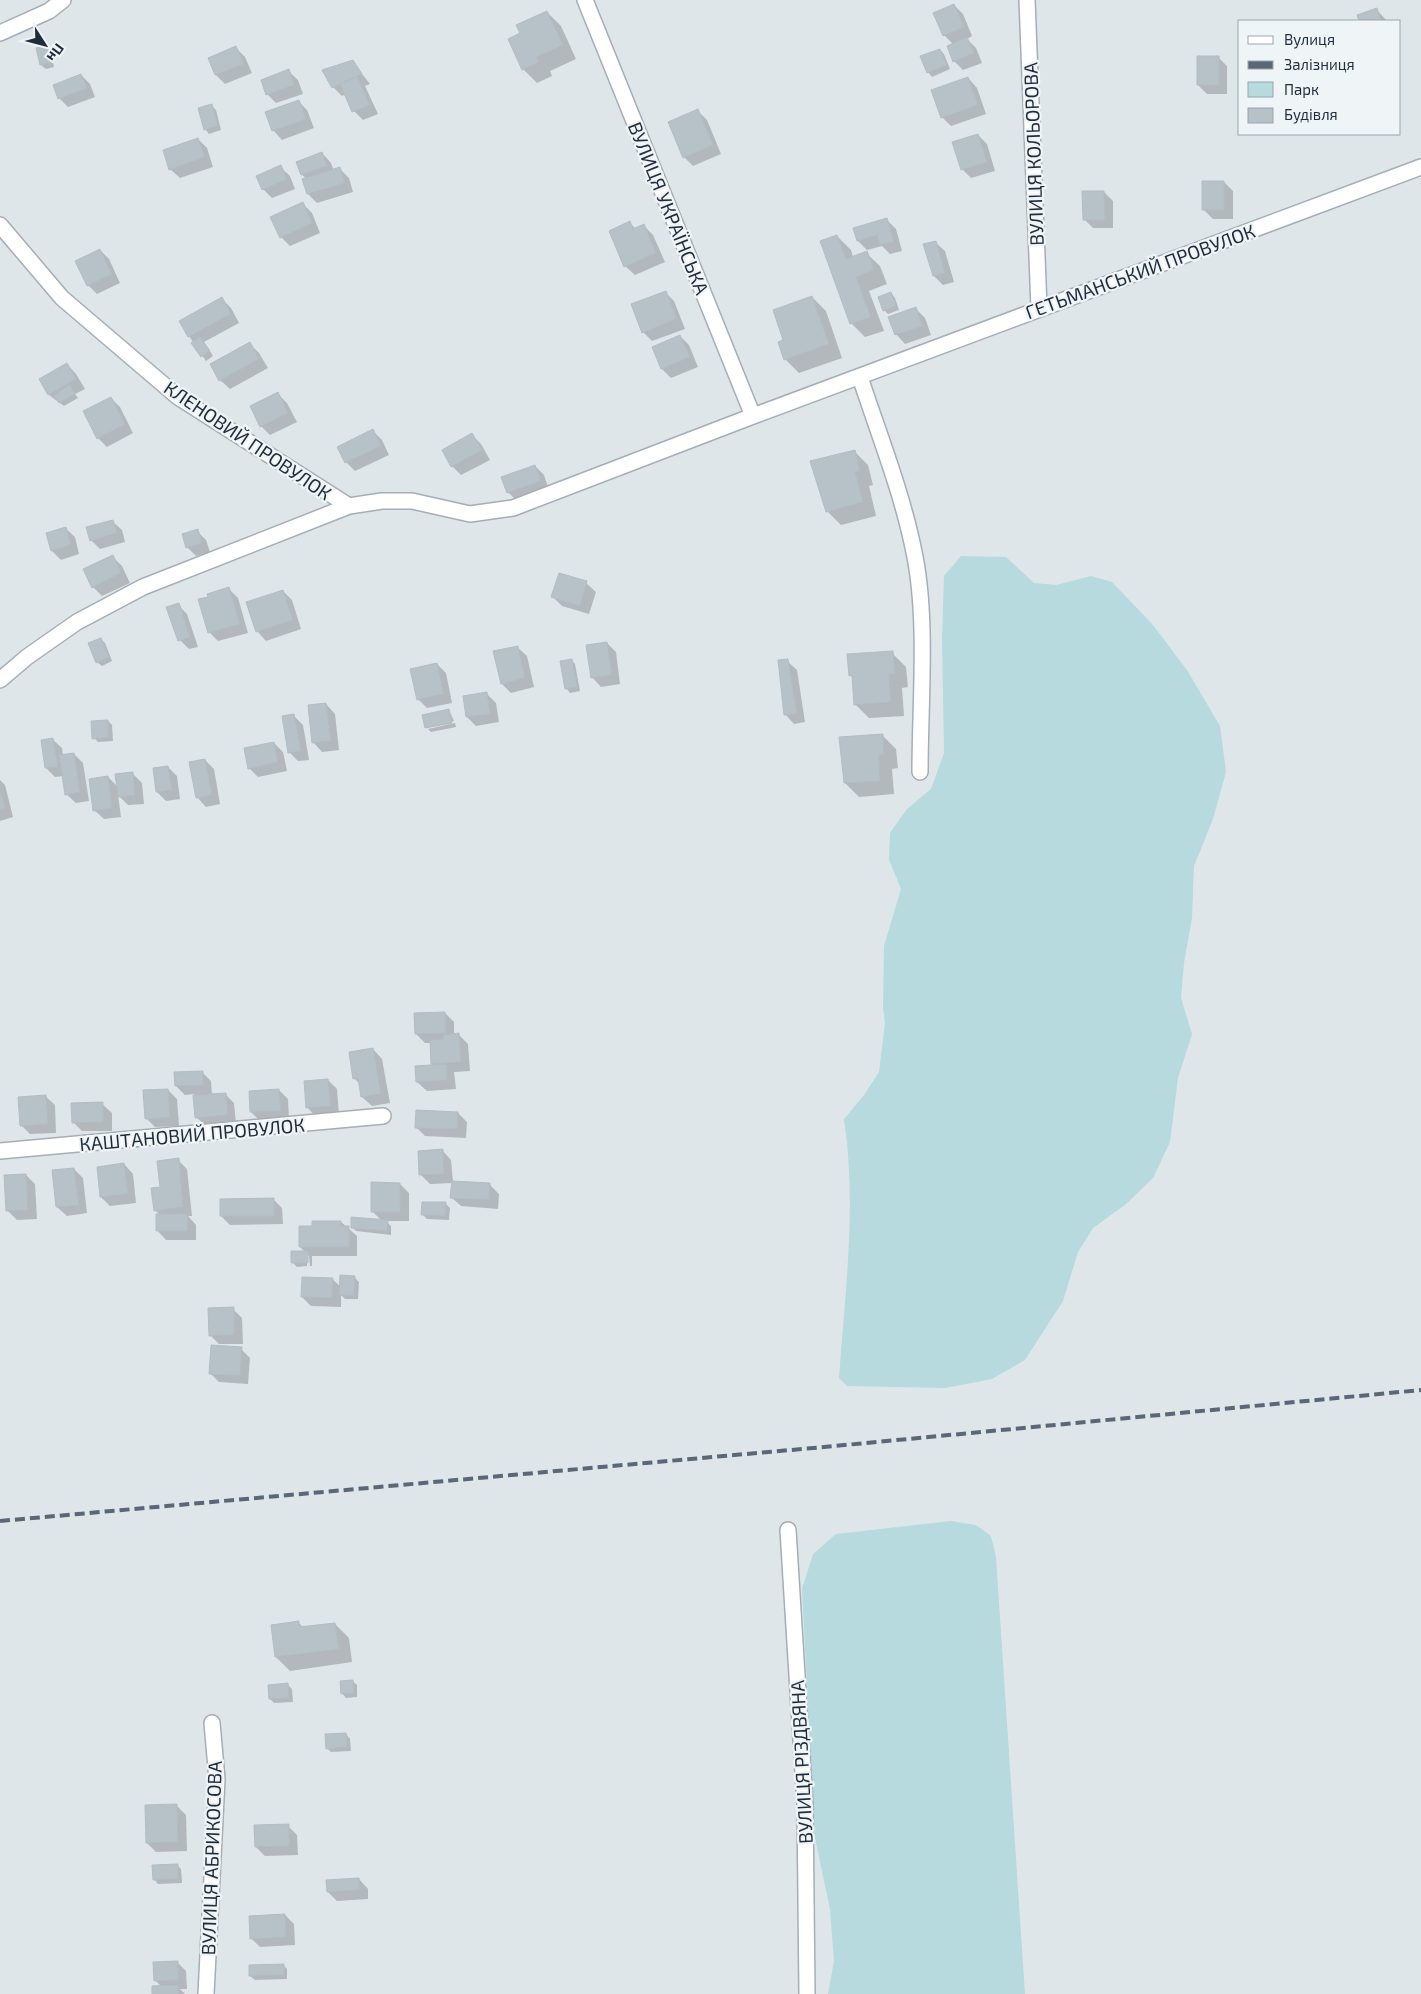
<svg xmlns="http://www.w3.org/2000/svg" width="1421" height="1994" viewBox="0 0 1421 1994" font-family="'Exo 2',sans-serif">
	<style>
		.green { fill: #b6dadd }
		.shadow { fill: #0003 }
		.building { fill: #b7c1c8; stroke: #b1bdc4 }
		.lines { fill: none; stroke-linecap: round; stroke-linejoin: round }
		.minor-casing { stroke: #a5aeb6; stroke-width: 18 }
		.minor { stroke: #fff; stroke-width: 15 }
		.rail { stroke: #596777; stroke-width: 4; stroke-dasharray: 10 5; stroke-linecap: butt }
		.labels { text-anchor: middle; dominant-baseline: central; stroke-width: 4.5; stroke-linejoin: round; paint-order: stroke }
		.street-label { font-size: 19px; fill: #1f2c3b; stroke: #eff5f7 }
	</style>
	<rect width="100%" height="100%" fill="#dfe6ea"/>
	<path class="green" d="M961 556 1006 557 1034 583 1056 585 1091 576 1112 582 1153 625 1187 670 1220 726 1226 772 1213 819 1194 866 1192 918 1184 963 1181 998 1192 1034 1178 1078 1170 1142 1153 1178 1125 1205 1093 1228 1078 1252 1063 1301 1025 1360 992 1379 945 1388 847 1386 839 1378C845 1293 857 1204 844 1119L864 1095 879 1072 885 1022 883 1008 884 946 901 889 889 860 890 833 907 809 931 789 944 753 942 638 944 576Z
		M951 1521 976 1525 991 1536 996 1557 1025 1994H828L834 1961 830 1909 815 1838 802 1589 813 1554 836 1534Z"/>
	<path class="shadow" d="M954 5 963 14 972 36 967 39 976 48 982 63 963 70 954 61 953 44 944 35Z
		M1377 10 1387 21H1360L1359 15Z
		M547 12 561 26 576 59 550 71 552 76 537 83 523 69 521 34Z
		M47 47 51 51 54 67 46 69 41 65Z
		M236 48 245 57 252 73 225 84 216 75 209 59Z
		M940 50 944 54 950 69 932 77 928 72Z
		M1218 57 1227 66V94H1207L1198 85Z
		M352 61 370 84 365 86 378 114 363 120 354 111 346 94 342 96 333 87Z
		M288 71 298 80 303 94 276 103 267 94Z
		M81 75 90 84 95 97 68 107 59 98Z
		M968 78 977 88 986 114 951 126 942 117Z
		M298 101 307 110 314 128 282 140 273 130Z
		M211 105 216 110 221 130 209 134 205 129Z
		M698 111 707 120 721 154 693 166 684 157Z
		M978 135 987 144 995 171 971 178 962 169Z
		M198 139 207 148 213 167 180 178 170 169Z
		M322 153 331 163 334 171 340 169 349 178 353 192 317 203 308 194 304 180 307 179 302 175Z
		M280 167 290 176 295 189 272 198 263 189Z
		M1224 182 1233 191V219H1213L1204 210Z
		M1104 192 1113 201V228H1093L1084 219Z
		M303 204 312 213 320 233 290 246 281 237Z
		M887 220 896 229 902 251 890 254 882 246 867 250 858 241Z
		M630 223 636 229 644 226 653 235 665 262 635 275 625 266Z
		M837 236 851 250 853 257 866 253 880 266 887 284 869 291 884 331 865 337 851 323Z
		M935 242 945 251 954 282 943 285 934 276Z
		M100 250 109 259 120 283 97 294 88 285Z
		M665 292 674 301 685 329 652 341 643 332Z
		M891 293 895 298 899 310 888 314 884 310Z
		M812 297 826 311 842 358 799 373 785 359V341Z
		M222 299 231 308 239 323 204 342 213 356 206 361 189 336Z
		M916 309 925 318 931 335 905 344 896 334Z
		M680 336 689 345 698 367 671 378 662 369Z
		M250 344 259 353 268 368 230 389 220 380Z
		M67 364 76 374 85 389 75 394 78 398 64 406 49 395Z
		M278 394 287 403 297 422 270 435 261 426Z
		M111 398 120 407 133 433 107 447 98 438Z
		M373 431 382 440 389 455 355 471 346 462Z
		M472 435 481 444 490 460 461 475 452 466Z
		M854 451 868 465 873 485 869 486 876 516 841 525 827 511Z
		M535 466 544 475 549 490 517 501 508 492Z
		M112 521 122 530 125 542 100 549 91 540Z
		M65 528 75 537 79 554 61 560 52 551Z
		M197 531 206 540 210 552 196 556 187 547Z
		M113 557 122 566 130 583 102 596 93 587Z
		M586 583 596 592 589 614 562 606 553 597Z
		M229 589 238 598 248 633 218 641 209 632Z
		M283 591 292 600 301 629 266 641 257 631Z
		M178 605 187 614 198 647 189 649 180 640Z
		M101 639 105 643 112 661 102 666 97 662Z
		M607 643 616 652 620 684 601 687 592 677Z
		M517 647 527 656 534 687 511 693 502 684Z
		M892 653 906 667 908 687 902 688 904 716 869 718 855 704 853 678 850 675Z
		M571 660 575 664 580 691 570 693 566 688Z
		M787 661 797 670 805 722 794 724 785 714Z
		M437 664 446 673 452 703 427 708 418 699Z
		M487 694 496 703 499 722 476 726 467 717Z
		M326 704 335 714 339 750 322 752 313 742Z
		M449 710 454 721 426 728 424 716Z
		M294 716 303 725 309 760 298 761 289 752Z
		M108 721 112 725 113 741 98 742 94 738Z
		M455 723 456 727 431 732 428 729Z
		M882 735 896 749 898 768 892 769 894 794 859 797 845 783Z
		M52 739 62 748 63 756 74 754 83 763 89 801 76 803 66 794 64 776 55 777 46 768Z
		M274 743 283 752 287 771 258 777 249 768Z
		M205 760 214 769 220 804 206 807 197 797Z
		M168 767 177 776 180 799 166 801 157 792Z
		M133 774 142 783 144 804 128 805 118 795 121 817 104 819 94 810 108 777 118 787Z
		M0 780 5 785 13 817 0 821Z
		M445 1013 454 1022V1035H459L468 1044 470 1071 454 1072 456 1089 427 1091 417 1082 433 1066 431 1043H425L416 1034Z
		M373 1049 382 1059 390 1103 372 1106 362 1097 360 1084 354 1078Z
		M202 1072 211 1081 212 1095 225 1094 234 1103 236 1124 206 1126 196 1117 195 1094 185 1095 176 1086Z
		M328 1080 337 1089 339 1115 316 1117 307 1107Z
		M168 1090 177 1099 179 1126 155 1127 146 1118Z
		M279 1090 288 1099 289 1120 260 1121 251 1112Z
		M45 1096 55 1105 56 1133 30 1134 21 1125Z
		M102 1104 112 1113V1131H82L73 1122Z
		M458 1113 467 1122 466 1138 425 1136 416 1127Z
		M442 1150 451 1160 453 1182 490 1185 499 1194 498 1209 461 1206 451 1197 453 1183 430 1184 421 1175Z
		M178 1160 187 1169 192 1216H188L196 1225V1240H166L157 1230 160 1215 155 1210 161 1188Z
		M124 1164 133 1174 136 1203 110 1206 101 1197Z
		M74 1169 83 1178 87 1213 67 1216 57 1207Z
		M26 1175 35 1184 37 1219 17 1220 8 1211Z
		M400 1184 409 1193V1221H386L391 1226V1235L356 1231 352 1227 382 1221 372 1211Z
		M273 1199 282 1208 283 1224 230 1225 221 1216Z
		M445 1203 450 1208 449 1220 427 1219 423 1215Z
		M341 1222 357 1236V1256H312V1266H310L309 1256 307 1254V1266L297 1267 292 1262 305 1252 300 1247 313 1227Z
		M355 1278 359 1282 358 1299H345L341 1295V1307L311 1306 302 1297 332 1279 341 1287Z
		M233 1309 242 1318 243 1344H219L210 1335Z
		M241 1349 250 1358 248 1384 219 1382 210 1373Z
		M298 1622 304 1628 335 1624 349 1638 352 1662 290 1671 276 1657Z
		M352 1681 357 1685V1697L346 1698 342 1693Z
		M288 1685 292 1689 293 1702 274 1703 270 1699Z
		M346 1734 350 1739 351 1751 331 1752 327 1748Z
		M177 1806 186 1815 187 1851 156 1852 147 1843Z
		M288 1826 297 1835 298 1855 265 1856 256 1847Z
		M177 1865 181 1869 182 1883 158 1884 154 1879Z
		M359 1879 368 1889V1899L337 1901 328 1892Z
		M285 1915 294 1924 295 1945 260 1947 251 1938Z
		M177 1962 186 1971 187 1989H180L185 1994H153L162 1987 155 1980Z
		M283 1965 287 1969V1979L255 1980 250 1976Z"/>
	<path class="building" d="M954 4 964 27 943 36 933 13Z
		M1377 8 1381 21H1359L1357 15Z
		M547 11 563 45 537 57 539 62 522 70 508 39 520 33 516 25Z
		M967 37 974 53 953 62 947 46Z
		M47 46 51 63 40 65 36 48Z
		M236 46 244 64 215 75 208 58Z
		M940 49 947 65 927 73 920 56Z
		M1197 56H1219V85H1197Z
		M353 60 362 74 332 88 322 70Z
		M289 69 294 85 266 95 261 80Z
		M81 74 87 88 58 99 53 85Z
		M357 76 370 105 352 112 340 84Z
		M968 77 978 105 941 118 931 90Z
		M299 100 306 119 272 131 265 112Z
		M212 104 218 126 204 130 198 108Z
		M698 109 713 145 683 158 668 122Z
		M978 134 987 162 961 170 952 142Z
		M198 138 205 157 169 170 163 150Z
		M322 152 327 166 301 175 296 162Z
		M281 165 287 179 262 190 256 176Z
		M340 167 345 183 307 194 302 179Z
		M1202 181H1224V210H1202Z
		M1082 191H1104L1105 220H1083Z
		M303 202 312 223 280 238 270 217Z
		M887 218 894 242 880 245 877 235 857 241 853 228Z
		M630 221 633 229 644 224 656 253 624 267 609 231Z
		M837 235 846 259 867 251 874 270 856 277 871 317 850 324 820 241Z
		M936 241 945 273 933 276 923 244Z
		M100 249 112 274 87 286 75 261Z
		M666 291 677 319 642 333 631 304Z
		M891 292 896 306 883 311 878 297Z
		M812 296 829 344 784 360 778 342 783 340 773 310Z
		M222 297 231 314 188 337 179 321Z
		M916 307 923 326 895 335 888 317Z
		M680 335 690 357 661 369 652 347Z
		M200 337 210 351 201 357 191 343Z
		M250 342 259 359 219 381 210 364Z
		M67 363 76 379 48 395 39 379Z
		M70 385 75 394 59 403 54 395Z
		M278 392 288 413 260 427 250 406Z
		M111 397 125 424 97 439 83 411Z
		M373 429 381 446 345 463 337 447Z
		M472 433 482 450 451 467 442 450Z
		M855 450 860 471 855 472 863 502 826 512 810 461Z
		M535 465 541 481 507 493 501 477Z
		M113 520 117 533 90 541 86 527Z
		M66 527 71 545 51 551 46 533Z
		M198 529 202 543 186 548 182 534Z
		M113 555 121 573 92 588 83 569Z
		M559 573 587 581 580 606 551 597Z
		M229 587 240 624 208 633 198 599 208 597 207 594Z
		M283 590 293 620 256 632 246 602Z
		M179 603 190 637 178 641 166 607Z
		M101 638 109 657 96 663 88 643Z
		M607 642 612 675 591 678 586 645Z
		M518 646 525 678 501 684 493 651Z
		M893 651 895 674H889L891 702 854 705 852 675 849 676 847 654Z
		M572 659 577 687 565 689 560 661Z
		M788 659 797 714 784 715 778 660Z
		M437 663 444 694 417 700 410 669Z
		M487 692 490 714 466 717 463 696Z
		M326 703 331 741 312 743 308 705Z
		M449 709 452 723 425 728 422 715Z
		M294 714 301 751 288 753 282 716Z
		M108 720 109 737 92 739 91 721Z
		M883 734 884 755H879L880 781 844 783 839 737Z
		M53 738 58 767 45 768 41 740Z
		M274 742 278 762 248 769 244 748Z
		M74 753 80 792 65 795 59 755Z
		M205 759 212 795 196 798 189 762Z
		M168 766 172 790 156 792 153 768Z
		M133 772 135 795 118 797 115 774Z
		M108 776 112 808 93 811 89 779Z
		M0 789 5 808 0 810Z
		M445 1012 446 1033 415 1034 414 1013Z
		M459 1033 461 1062 431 1064 430 1040 444 1039 443 1035Z
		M373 1048 381 1094 361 1097 358 1078 353 1079 349 1052Z
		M446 1064 447 1080 416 1082 415 1066Z
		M203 1071V1085L175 1086 174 1072Z
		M328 1079 331 1106 306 1108 304 1081Z
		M168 1089 170 1117 145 1119 143 1090Z
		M279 1089 281 1111 250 1112 249 1091Z
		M226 1093 228 1115 195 1118 193 1095Z
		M46 1095 48 1124 20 1126 18 1097Z
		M103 1102V1122L72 1123 71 1103Z
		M416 1110 458 1112 457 1129 415 1128Z
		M443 1149 444 1174 419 1175 418 1151Z
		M179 1158 183 1207 154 1211 151 1188 160 1187 157 1161Z
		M124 1163 128 1194 100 1197 97 1167Z
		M74 1168 79 1205 56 1207 52 1170Z
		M26 1174 28 1210 6 1211 4 1175Z
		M452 1181 490 1183 489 1200 450 1198Z
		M371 1182 400 1183V1212H371Z
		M274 1198V1216H220V1199Z
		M422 1202H446L445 1216 421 1215Z
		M156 1214H188L187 1231H156Z
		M351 1217 388 1220 387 1231 351 1228Z
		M312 1221H341V1226H349V1247H299V1226H312Z
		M291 1251H308V1263H291Z
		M340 1275 355 1276 354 1296 339 1295Z
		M302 1277 333 1278 332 1298 301 1297Z
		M234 1307V1335L209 1336 208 1308Z
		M211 1345 242 1347 240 1376 209 1374Z
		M299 1621V1627L335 1623 339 1649 275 1657 271 1625Z
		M353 1680 354 1693 341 1694 340 1681Z
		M288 1683 289 1698 269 1699 268 1685Z
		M346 1733 347 1747 326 1749 325 1734Z
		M177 1804 178 1842 146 1843 145 1805Z
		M289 1824V1846L255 1847 254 1825Z
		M178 1864V1879L153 1880 152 1865Z
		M359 1878 360 1890 327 1892 326 1880Z
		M285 1914 286 1937 250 1939 249 1916Z
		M178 1961V1980L154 1981 153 1962Z
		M284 1964V1975L249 1976V1965Z
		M178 1985V1994H152V1986Z"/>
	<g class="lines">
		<defs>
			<path id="minor" d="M585 0 753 416
				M1027 0 1039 308
				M0 33 49 11 63 0
				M0 225 62 298 178 397 349 506
				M860 377C879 435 902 492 914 552 928 618 920 703 920 772
				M0 680 27 657 77 622 143 587 349 506 382 501H412L470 514 513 508 753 416 1421 167
				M0 1151 383 1116
				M788 1530 805 1804 807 1994
				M206 1994 217 1779 212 1723"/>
		</defs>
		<use href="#minor" class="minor-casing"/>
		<use href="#minor" class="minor"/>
		<path class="rail" d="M0 1521 824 1447 1421 1390"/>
	</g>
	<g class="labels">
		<g class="street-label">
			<text transform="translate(1033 154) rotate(-92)">ВУЛИЦЯ КОЛЬОРОВА</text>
			<text transform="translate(669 208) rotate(68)">ВУЛИЦЯ УКРАЇНСЬКА</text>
			<text transform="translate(1140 271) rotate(-20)">ГЕТЬМАНСЬКИЙ ПРОВУЛОК</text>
			<text transform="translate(248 440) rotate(34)">КЛЕНОВИЙ ПРОВУЛОК</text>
			<text transform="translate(192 1134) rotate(-5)">КАШТАНОВИЙ ПРОВУЛОК</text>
			<text transform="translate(801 1762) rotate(-93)">ВУЛИЦЯ РІЗДВЯНА</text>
			<text transform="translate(211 1858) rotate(-88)">ВУЛИЦЯ АБРИКОСОВА</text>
		</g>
	</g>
	<rect x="1238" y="20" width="162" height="115" fill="#eff5f7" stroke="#9ca5ac"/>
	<rect x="1248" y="36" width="25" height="8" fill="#ffffff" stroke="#9ca5ac"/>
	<text x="1284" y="45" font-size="15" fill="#1f2c3b">Вулиця</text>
	<rect x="1248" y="61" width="25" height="8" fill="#596777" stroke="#9ca5ac"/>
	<text x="1284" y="70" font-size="15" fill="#1f2c3b">Залізниця</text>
	<rect x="1248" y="82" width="25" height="15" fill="#b6dadd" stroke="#9ca5ac"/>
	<text x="1284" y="95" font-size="15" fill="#1f2c3b">Парк</text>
	<rect x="1248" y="108" width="25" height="15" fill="#b7c1c8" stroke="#9ca5ac"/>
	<text x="1284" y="120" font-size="15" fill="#1f2c3b">Будівля</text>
	<g transform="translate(45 45) rotate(126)" stroke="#eff5f7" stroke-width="4" paint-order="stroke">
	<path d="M0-4L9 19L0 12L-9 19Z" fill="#1f2c3b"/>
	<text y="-8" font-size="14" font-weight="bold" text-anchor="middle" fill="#1f2c3b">Пн</text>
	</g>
</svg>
